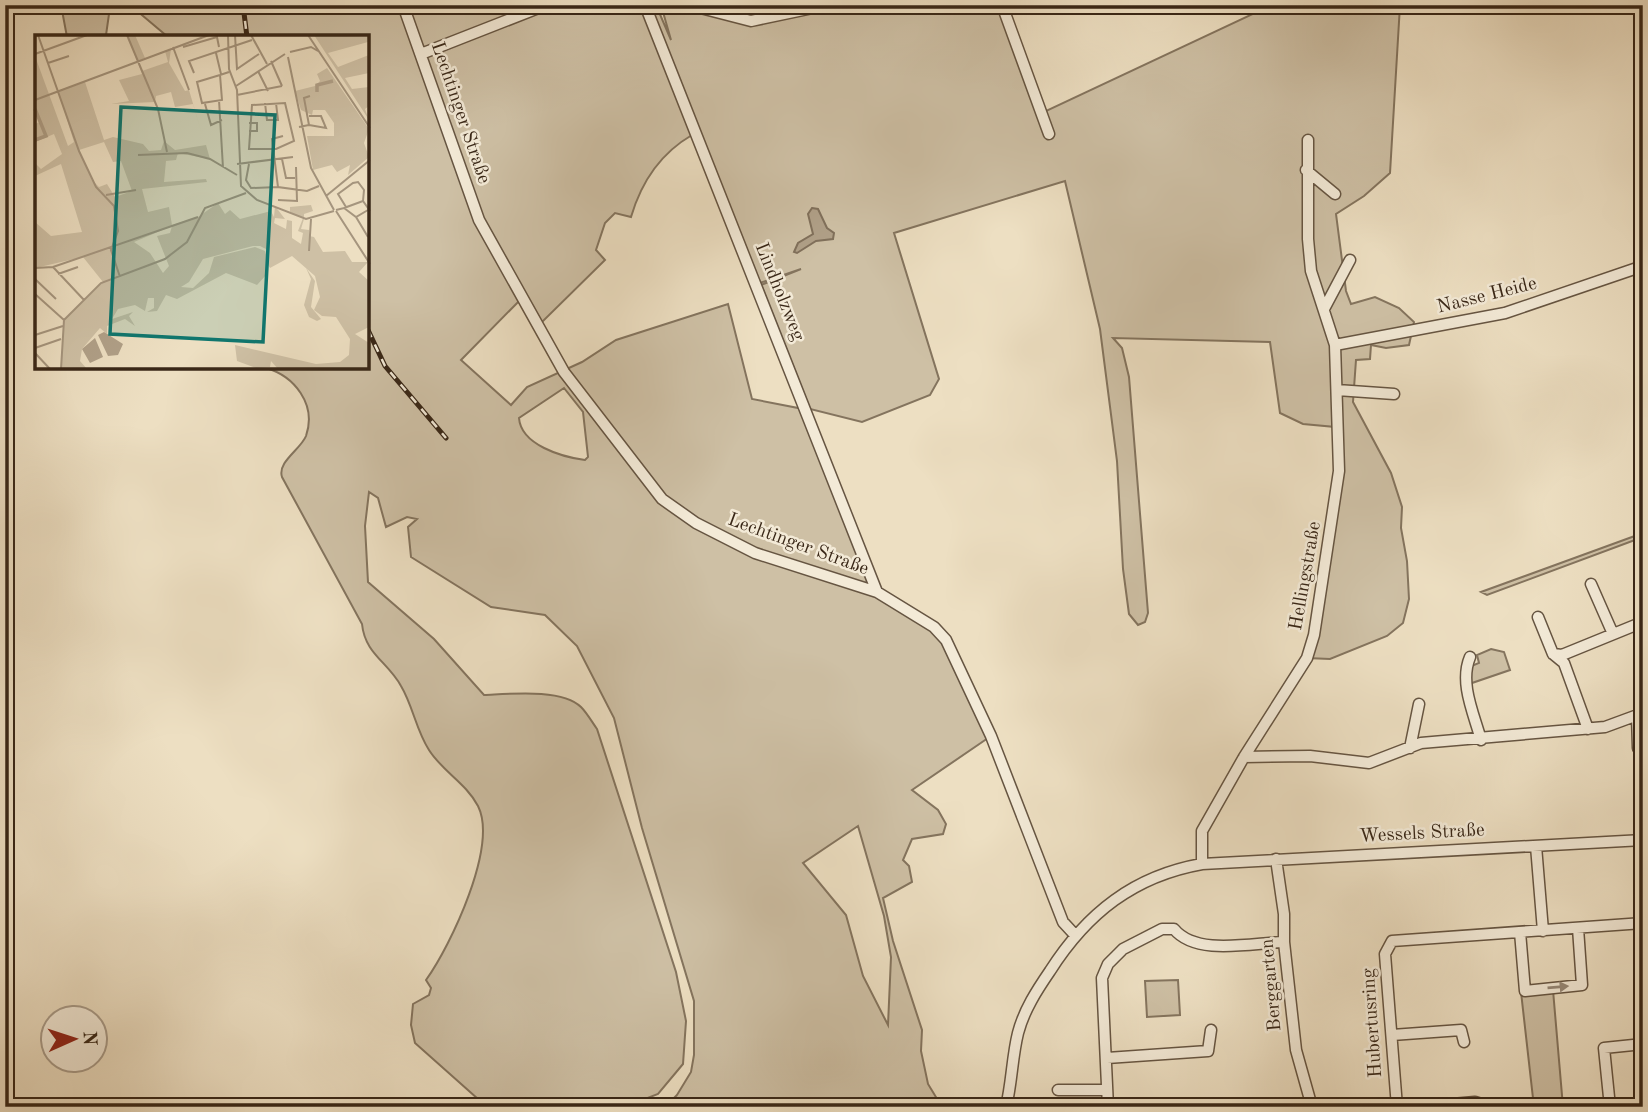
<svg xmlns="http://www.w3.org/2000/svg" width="1648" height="1112" viewBox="0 0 1648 1112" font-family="'Old Standard TT',serif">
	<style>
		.green { fill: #cec0a5; stroke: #84745e; stroke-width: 2; fill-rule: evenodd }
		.water { fill: #b0a088; stroke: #80705b; stroke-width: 2 }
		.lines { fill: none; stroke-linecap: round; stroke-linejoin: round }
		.street-casing { stroke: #665542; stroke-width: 13 }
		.street { stroke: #f3ead7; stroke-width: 10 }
		.rail-casing { stroke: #392717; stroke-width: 5 }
		.rail { stroke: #f3ead7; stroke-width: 2.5; stroke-dasharray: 8; stroke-linecap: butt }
		.oneway { fill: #968877 }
		.labels { text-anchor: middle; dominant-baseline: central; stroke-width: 5; stroke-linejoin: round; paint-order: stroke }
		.street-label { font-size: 19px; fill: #392717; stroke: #f3ead7 }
		.inset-river { fill: none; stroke: #b0a088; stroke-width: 3.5 }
		.inset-road { fill: none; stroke: #a5957e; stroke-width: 2 }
		.view { fill: #0f766e; fill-opacity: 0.15; stroke: #0f766e; stroke-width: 3.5 }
		.inset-edge { fill: none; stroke: #392717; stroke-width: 3.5 }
	</style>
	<rect width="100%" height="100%" fill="#eddfc2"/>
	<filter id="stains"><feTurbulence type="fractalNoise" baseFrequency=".00286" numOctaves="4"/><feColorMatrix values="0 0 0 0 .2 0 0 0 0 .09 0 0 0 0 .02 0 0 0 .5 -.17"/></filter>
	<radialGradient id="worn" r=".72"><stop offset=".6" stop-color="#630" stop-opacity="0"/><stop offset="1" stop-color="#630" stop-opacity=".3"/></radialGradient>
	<path class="green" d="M61 5H120L109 14 106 35 111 37H67Z
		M130 5H641L692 135C661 153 641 183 631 217L615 213 605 223 596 250 605 260 539 325 522 298 461 360 511 405 527 387 582 362 616 340 728 304 752 399 803 409 877 592 934 627 991 736 912 790 938 810 946 824 943 834 912 839 903 860 909 866 912 882 883 898 893 941 922 1030 921 1051 928 1084 942 1107H665L677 1095 691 1072 694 1055V1001L642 828 614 718 577 646 545 615 491 607 411 557 408 527 417 519 407 517 386 527 378 498 369 492 365 526 368 582 434 639 484 695C508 694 562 688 581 707 587 713 592 722 597 729L676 972 686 1021 683 1064 658 1094 627 1106 558 1107 544 1099 509 1107H487L415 1043 411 1025 413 1004 429 995 431 988 426 980C451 945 498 846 478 806 466 783 442 771 429 750 416 730 413 706 401 686 388 662 365 654 362 624L282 477C277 462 301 449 306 436 317 404 294 376 266 368H368V37H168ZM564 388 583 412 588 457 585 460C562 457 521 445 519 418ZM858 826 884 916 891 957 888 1025 863 976 846 915 803 863Z
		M650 5H656L671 40 661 5H1002L1042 113 1255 13 1254 5H1400L1390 173 1364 196 1336 214 1346 291 1351 304 1375 297 1399 308 1414 322 1409 345 1386 348 1371 345 1370 359 1356 360 1353 402 1391 473 1402 507 1401 528 1407 561 1409 599 1403 623 1387 636 1330 659 1307 658 1338 494 1335 427 1303 424 1280 413 1270 342 1113 338 1122 348 1129 377 1148 613 1145 622 1138 625 1129 614 1123 569 1117 461 1100 329 1065 181 894 233 939 379 930 395 862 422 810 409 761 285 801 269 760 283Z
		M1643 533V537L1487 595 1481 592Z
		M1491 649 1504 652 1510 670 1469 684V667L1479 663 1477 655Z
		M1178 980 1180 1015 1147 1017 1145 981Z
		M1553 990 1563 1107H1534L1521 992Z"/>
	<path class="water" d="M812 208 818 209 827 228 834 233 833 239 816 241 797 253 794 252 798 243 813 234 808 214Z"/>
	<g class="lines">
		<defs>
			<path id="street" d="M403 5 479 220 564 372 662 499 696 523 755 553 877 592 934 627 946 640 991 736 1063 922 1075 935
				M645 5 877 592
				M689 5 751 21 827 5
				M1002 5 1049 134
				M421 54 546 5
				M1306 170 1335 194
				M1324 309 1350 260
				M1335 345 1505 313 1643 266
				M1337 390 1394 394
				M1591 584 1613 634
				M1538 617 1553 654
				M1470 657C1459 683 1474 714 1481 740
				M1637 715 1638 748
				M1588 729 1564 663 1553 654 1562 655 1643 622
				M1410 748 1419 704
				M1244 757 1310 756 1369 763 1421 743 1605 727 1643 713
				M1536 846 1543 931
				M1276 859 1284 914V942L1296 1050 1312 1107
				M1202 864V831L1244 757 1307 658 1314 635 1339 471 1335 345 1311 271 1308 239V140
				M1520 932 1525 991 1582 985 1578 928
				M1392 1035 1461 1030 1464 1042
				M1107 1058 1208 1051 1211 1030
				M1058 1090H1106
				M1006 1107C1012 1082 1012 1057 1018 1033 1024 1010 1037 990 1050 971 1087 913 1134 876 1202 864L1643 840
				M1108 1107 1102 978 1108 964 1123 949 1162 929H1174C1196 956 1251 943 1284 942
				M1397 1107 1385 954 1392 941 1643 923
				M1418 1107 1475 1102 1491 1107
				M1610 1107 1604 1048 1643 1044"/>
		</defs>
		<use href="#street" class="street-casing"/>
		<use href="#street" class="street"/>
		<defs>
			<path id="rail" d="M243 5 247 37
				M368 330 385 366 446 438"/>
		</defs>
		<use href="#rail" class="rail-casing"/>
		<use href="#rail" class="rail"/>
	</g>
	<defs><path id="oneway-solid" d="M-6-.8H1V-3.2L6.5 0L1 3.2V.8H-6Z" transform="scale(1.75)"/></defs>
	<use class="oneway" href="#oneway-solid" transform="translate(1558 987) rotate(-5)"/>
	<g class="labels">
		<g class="street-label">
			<text transform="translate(460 113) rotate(71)">Lechtinger Straße</text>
			<text transform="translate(779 292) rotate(68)">Lindholzweg</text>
			<text transform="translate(1487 296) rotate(-14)">Nasse Heide</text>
			<text transform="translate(798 545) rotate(20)">Lechtinger Straße</text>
			<text transform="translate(1306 576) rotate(-80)">Hellingstraße</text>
			<text transform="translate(1422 834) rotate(-3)">Wessels Straße</text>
			<text transform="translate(1272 985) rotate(-95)">Berggarten</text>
			<text transform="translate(1373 1023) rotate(-94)">Hubertusring</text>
		</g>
	</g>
	<g transform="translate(35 35)">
		<rect width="334" height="334" fill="#eddfc2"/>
		<path d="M92 0H100L110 23 103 26 107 36 133 27 130 16 136 14 134 28 150 56 154 55 167 99 158 69 140 72 136 57 121 61 120 67 76 69 94 66 84 45 107 39ZM279 0 334 2 333 7 293 18 303 32 334 20V38L310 43 317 54 334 52V71L330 74 334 85ZM0 21 33 111 39 107 23 56 50 47 69 105 78 102 108 109 114 116 126 115 129 106 140 115 171 110 175 124 143 118 141 125 131 126 129 147 171 144 172 147 107 154 113 177 134 172 137 190 163 182 183 168 190 179 195 175 205 184 236 176 239 182 240 171 250 184 240 183 239 188 251 194 252 185 257 186V203L266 209 268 198 263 196 268 183 255 177V172L276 170 278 176 269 179V184L266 194 274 195V201L279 202 288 217 310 216 317 227H333L324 237 334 246V292L320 299 334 308V334H243L236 326 235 332 221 333 202 326 200 310 281 329 305 327 314 320 315 304 301 282 287 281 279 275 285 262 280 241 257 221 235 233 232 228V239L222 250 191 238 142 264 131 260 122 276 112 277 119 273V263H113L110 276 100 270 83 274 77 284 98 277 94 281 100 291 90 284 72 291V299L65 293 47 314 45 326 52 334H26L29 285 68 247 48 222 0 233V187L16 201 47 197 26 129 0 141 1 129 6 134 27 119 19 99 0 107V89L5 87 0 80ZM69 107 78 127 86 126 97 156 80 162 72 149 64 152 57 145 44 115ZM137 191 135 198 122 201 134 231 128 238 115 218 99 207ZM218 211H225L231 214 233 217V227L230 216 220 212 179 222 174 238 158 253 146 252 154 247 168 224ZM292 33 334 94 329 108 334 122 313 140 315 130 302 137 297 130 278 135 272 101H299V88L290 75H278L277 80 266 75 260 56 280 51 285 46 282 39ZM271 233 280 246 276 272 286 284 282 286 274 282 269 270 276 244Z" fill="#cec0a5" fill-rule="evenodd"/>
		<path d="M69 297 88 309 83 320 73 321 63 300ZM60 303 68 322 55 328 47 314Z" fill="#b0a088"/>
		<path class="inset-river" d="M282 57V50L298 46M0 74 11 101 0 105"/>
		<path class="inset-road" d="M3 0 44 116 61 152 79 171 83 196 76 215 85 242M92 0 123 74 132 117M193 0 194 34 202 55 206 151 222 165 271 184 299 176M200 0 202 34 224 19M216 0 232 29M273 0 335 93M138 12 154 55M148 12 182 2 184 12M255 17 276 12 283 16M181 18 186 39M0 19 52 0M253 22 276 133 299 175M236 26 247 51M13 28 34 21M223 36 233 56M159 38 154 26 217 5M185 40 187 65 167 68 162 47 185 40 194 37M201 51 250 19M202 60 247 51M0 65 174 0M184 65 188 133M230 68 232 85H243L241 68M250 68 259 106 241 114H214L217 70ZM170 69 176 90 187 85M214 88H222V96H214M274 90 291 93 286 81H274M264 92 274 90 269 63 275 61M248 101 237 104 243 152 272 156 284 151M103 120 152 118 175 124 202 140M247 124 251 143H260M202 129 258 122M214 129 211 145 216 153 243 152M71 160 101 155M291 161 335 125M243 165 262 166 261 132M311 172 303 159 318 148 323 147 329 155 328 166M309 173 328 166 335 176M301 175 309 173 321 182 333 175M301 176 335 229M321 182 333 202M274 216 276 184M18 232 49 265M0 233 18 232 163 182M23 239 43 232M0 244 21 264M0 259 29 285M0 300 28 291M0 313 26 304M0 318 15 334M26 334 29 285 66 248 130 224 152 207 170 173 211 158"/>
		<path class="view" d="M86 72 240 80 228 307 75 299Z"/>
		<rect width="334" height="334" class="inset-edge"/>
	</g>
	<rect width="1648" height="1112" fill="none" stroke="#eddfc2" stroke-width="28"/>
	<rect x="7" y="7" width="1634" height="1098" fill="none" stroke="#392717" stroke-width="3.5"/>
	<rect x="14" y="14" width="1620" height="1084" fill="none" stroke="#392717" stroke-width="2"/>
	<g transform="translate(74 1039) rotate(87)"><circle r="33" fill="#f3ead7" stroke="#a99c8a" stroke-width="2"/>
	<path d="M0-5L12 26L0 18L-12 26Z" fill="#8f2418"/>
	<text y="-10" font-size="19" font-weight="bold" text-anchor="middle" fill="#392717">N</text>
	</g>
	<rect width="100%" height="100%" filter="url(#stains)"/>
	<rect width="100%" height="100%" fill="url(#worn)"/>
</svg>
